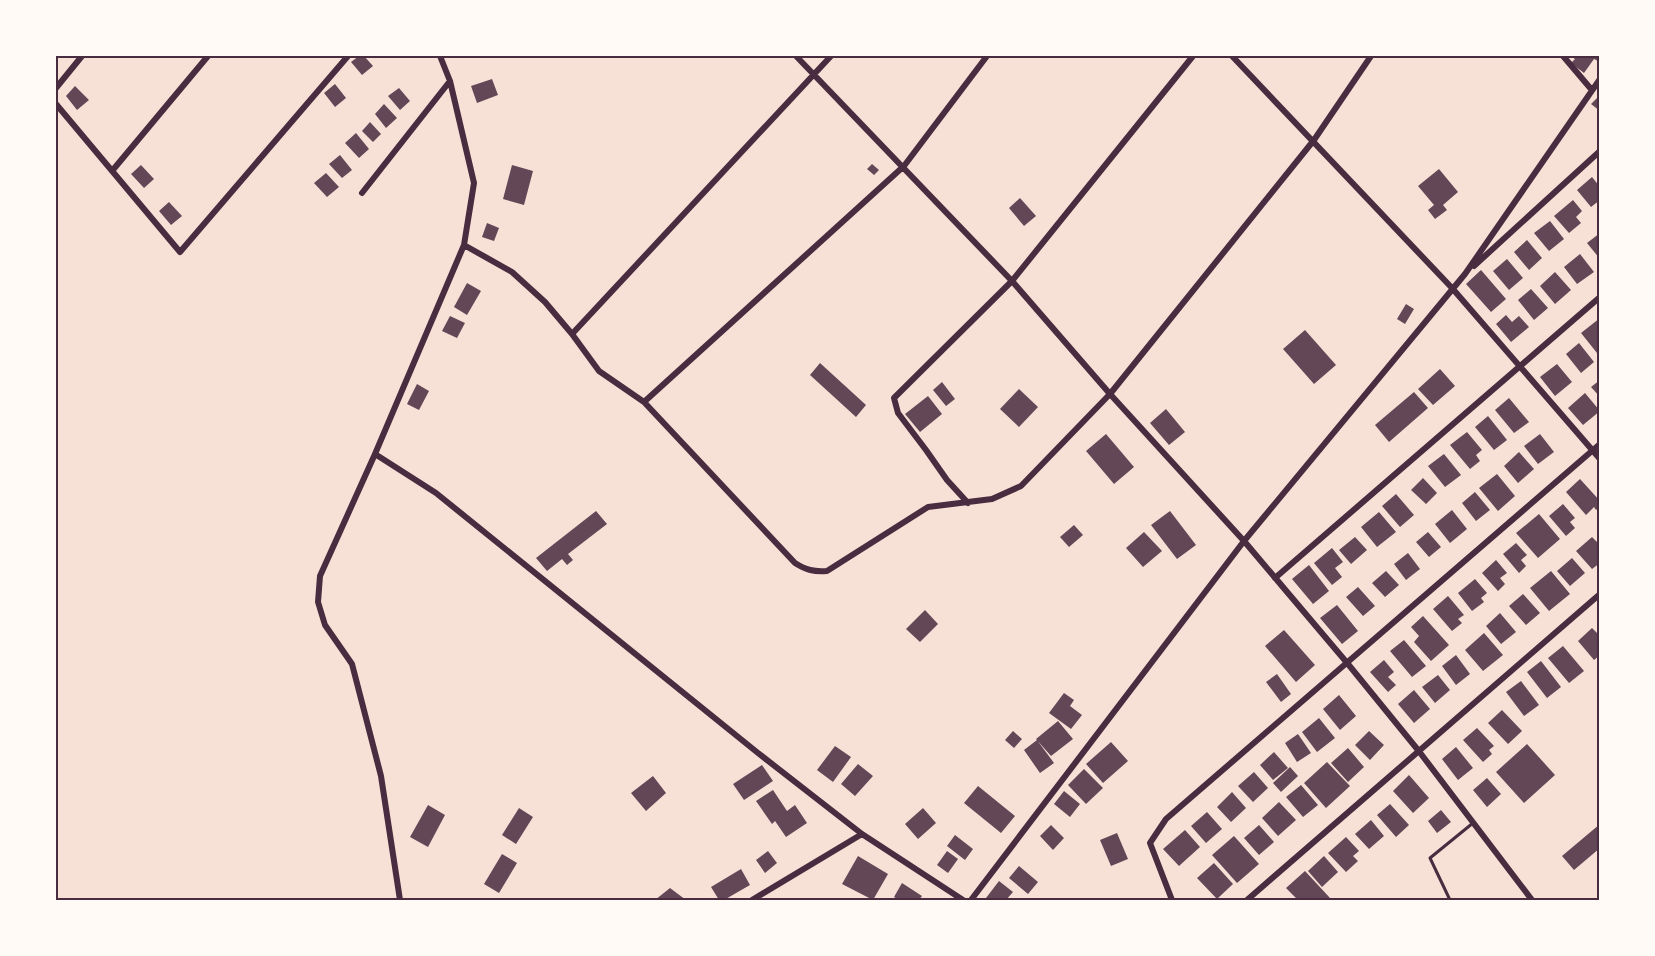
<svg xmlns="http://www.w3.org/2000/svg" width="1655" height="956" viewBox="0 0 1655 956" font-family="'Public Sans',sans-serif">
	<style>
		.building { fill: #644757 }
		.lines { fill: none; stroke-linecap: round; stroke-linejoin: round }
		.service { stroke: #4a2c40; stroke-width: 3 }
		.minor { stroke: #4a2c40; stroke-width: 6 }
		.neatline { fill: none; stroke: #4a2c40; stroke-width: 2 }
	</style>
	<rect width="100%" height="100%" fill="#f7e1d7"/>
	<path class="building" d="M359 56H364L373 66 362 75 351 62Z
		M1570 56H1600V58L1598 61 1594 59 1584 73 1571 63 1575 59Z
		M492 79 498 95 477 103 471 86Z
		M335 84 346 98 335 107 324 93Z
		M75 86 89 100 77 110 66 96Z
		M399 88 410 101 400 110 388 96Z
		M1600 95V111L1591 104Z
		M384 104 397 118 386 128 375 114Z
		M370 122 381 134 373 142 362 131Z
		M356 133 369 149 359 158 345 143Z
		M340 155 352 170 342 178 329 164Z
		M872 164 879 170 874 175 867 169Z
		M141 165 154 179 144 188 131 174Z
		M512 165 533 171 524 205 503 199Z
		M1439 169 1458 192 1443 205 1447 210 1435 219 1428 210 1434 205 1418 186Z
		M326 173 339 187 327 197 314 183Z
		M1592 177 1600 187V200L1591 207 1577 190Z
		M1020 198 1036 216 1024 226 1009 208Z
		M1573 200 1582 211 1576 217 1581 223 1569 233 1554 216Z
		M169 202 182 216 171 225 159 211Z
		M1550 221 1564 239 1549 251 1534 233Z
		M487 223 499 228 494 241 482 237Z
		M1600 233V259L1587 243Z
		M1527 240 1542 258 1529 270 1514 252Z
		M1580 254 1594 272 1577 284 1564 267Z
		M1507 259 1523 278 1509 290 1493 271Z
		M1481 270 1506 299 1491 312 1466 284Z
		M1555 272 1571 290 1555 304 1540 286Z
		M467 283 481 291 467 315 454 307Z
		M1531 289 1548 308 1534 320 1518 300Z
		M1406 304 1414 309 1405 324 1397 319Z
		M1506 315 1512 322 1519 316 1529 327 1511 342 1496 324Z
		M450 316 465 323 457 338 442 331Z
		M1600 318V351L1597 353 1581 333Z
		M1305 330 1336 365 1314 384 1283 349Z
		M1579 343 1594 362 1581 373 1566 354Z
		M820 363 866 405 856 417 810 375Z
		M1557 364 1572 382 1555 396 1540 377Z
		M1440 369 1455 386 1433 405 1418 389Z
		M1600 380V397L1591 387Z
		M942 382 955 399 946 406 933 390Z
		M417 384 429 391 419 410 407 404Z
		M1019 389 1038 407 1019 427 1000 409Z
		M1414 392 1428 408 1389 442 1375 425Z
		M1585 393 1600 411 1583 425 1568 408Z
		M928 396 942 414 920 432 905 414Z
		M1509 398 1529 422 1514 433 1495 410Z
		M1166 409 1185 432 1169 445 1150 423Z
		M1488 416 1507 440 1494 450 1475 427Z
		M1467 432 1482 450 1476 455 1480 461 1470 469 1450 445Z
		M1106 434 1134 467 1114 484 1086 451Z
		M1540 434 1554 452 1538 464 1524 446Z
		M1519 452 1534 469 1518 483 1504 466Z
		M1444 454 1461 475 1445 487 1428 466Z
		M1497 474 1515 496 1498 511 1479 488Z
		M1423 478 1437 493 1426 504 1411 490Z
		M1580 479 1600 501V507L1596 510 1594 507 1586 515 1566 492Z
		M1475 492 1490 510 1476 521 1462 503Z
		M1396 494 1414 515 1400 527 1382 506Z
		M1563 504 1575 518 1570 522 1575 528 1566 536 1549 516Z
		M1452 510 1467 529 1450 543 1435 524Z
		M596 511 607 524 568 554 573 560 567 565 562 559 547 571 536 558Z
		M1170 511 1196 545 1177 559 1151 525Z
		M1379 512 1396 532 1377 547 1361 527Z
		M1539 514 1560 539 1538 558 1516 533Z
		M1074 525 1083 535 1069 547 1060 537Z
		M1144 532 1162 551 1143 567 1126 548Z
		M1428 532 1441 547 1429 557 1416 542Z
		M1355 537 1367 550 1351 564 1339 550Z
		M1592 537 1600 545V563L1592 569 1576 551Z
		M1516 543 1527 555 1521 560 1526 566 1519 573 1503 554Z
		M1332 548 1343 562 1335 568 1342 577 1332 585 1314 563Z
		M1408 553 1420 569 1406 580 1394 564Z
		M1572 558 1585 573 1570 586 1557 571Z
		M1496 560 1507 573 1500 578 1505 584 1498 591 1482 573Z
		M1309 565 1329 591 1313 604 1292 579Z
		M1386 571 1399 585 1385 597 1372 583Z
		M1551 571 1570 594 1549 611 1530 588Z
		M1475 579 1487 593 1481 598 1484 602 1472 611 1458 593Z
		M1358 587 1375 606 1363 616 1346 597Z
		M1523 594 1540 613 1526 625 1509 606Z
		M1448 596 1464 615 1458 619 1462 623 1452 631 1433 609Z
		M1337 605 1358 631 1342 644 1320 618Z
		M925 610 938 624 920 642 906 629Z
		M1500 613 1516 632 1501 644 1486 626Z
		M1423 616 1449 645 1431 661 1414 642 1419 636 1411 627Z
		M1592 628 1600 636V655L1594 660 1578 641Z
		M1284 630 1315 665 1296 682 1265 646Z
		M1484 633 1503 655 1483 671 1465 650Z
		M1404 640 1426 666 1412 677 1390 651Z
		M1563 646 1584 671 1569 683 1548 658Z
		M1456 655 1470 674 1456 685 1442 666Z
		M1384 660 1394 672 1388 677 1396 685 1388 692 1370 672Z
		M1541 661 1561 687 1547 698 1527 672Z
		M1277 674 1291 694 1281 702 1266 682Z
		M1438 675 1450 690 1435 703 1422 687Z
		M1521 681 1539 705 1524 716 1506 692Z
		M1414 690 1430 709 1414 723 1398 704Z
		M1064 693 1074 700 1070 706 1082 715 1071 729 1049 713Z
		M1339 695 1356 716 1340 730 1323 709Z
		M1502 710 1522 731 1508 744 1488 723Z
		M1319 718 1335 738 1317 752 1302 732Z
		M1058 721 1073 739 1051 756 1036 739Z
		M1477 728 1494 746 1489 750 1492 754 1483 762 1463 740Z
		M1013 731 1022 739 1014 748 1005 740Z
		M1369 731 1384 745 1370 760 1355 745Z
		M1298 734 1311 753 1297 762 1285 743Z
		M1037 740 1054 763 1040 773 1024 750Z
		M1111 742 1128 761 1103 783 1086 764Z
		M1527 744 1555 775 1524 803 1496 772Z
		M835 746 851 757 833 782 817 770Z
		M1456 747 1473 768 1458 780 1442 759Z
		M1348 748 1364 767 1348 782 1331 763Z
		M1274 752 1288 768 1273 780 1260 765Z
		M1327 762 1350 786 1326 808 1304 783Z
		M858 764 873 776 855 796 841 784Z
		M762 765 773 781 744 800 733 784Z
		M1290 767 1298 776 1281 792 1273 783Z
		M1084 769 1103 788 1086 804 1068 785Z
		M1254 772 1268 788 1253 802 1238 786Z
		M1409 775 1429 798 1413 813 1393 791Z
		M653 776 666 793 646 811 631 793Z
		M1487 778 1501 794 1487 807 1473 790Z
		M1301 785 1318 805 1303 817 1286 797Z
		M978 786 1015 816 1001 833 964 803Z
		M773 790 787 811 795 805 807 823 786 837 775 821 772 824 756 801Z
		M1064 791 1080 804 1070 817 1054 804Z
		M1232 792 1246 808 1231 822 1217 807Z
		M1279 802 1296 820 1278 836 1262 818Z
		M1390 804 1409 825 1396 837 1377 815Z
		M428 805 445 815 428 847 410 837Z
		M519 808 533 817 516 844 502 835Z
		M923 808 936 823 918 839 905 824Z
		M1441 810 1451 822 1437 833 1428 821Z
		M1207 812 1222 829 1206 843 1191 826Z
		M1371 820 1384 836 1369 849 1355 834Z
		M1600 824V848L1574 870 1562 856Z
		M1051 825 1064 838 1053 850 1040 836Z
		M1259 825 1274 842 1259 855 1244 838Z
		M1185 830 1200 847 1179 866 1163 849Z
		M1117 833 1128 859 1111 866 1100 840Z
		M955 835 973 849 965 860 947 846Z
		M1234 836 1259 864 1237 883 1212 855Z
		M1346 837 1359 851 1353 856 1358 861 1346 872 1328 853Z
		M768 851 777 863 765 873 756 860Z
		M947 851 958 859 948 873 937 865Z
		M502 854 517 863 499 893 484 884Z
		M858 856 888 874 873 900 842 884Z
		M1324 856 1338 872 1322 887 1308 871Z
		M1214 863 1233 884 1217 899 1197 878Z
		M1019 866 1038 882 1028 894 1009 878Z
		M741 869 750 885 724 900H719L711 887Z
		M1305 871 1330 898 1326 900H1298L1286 888Z
		M999 881 1013 892 1006 900H990L986 898Z
		M902 883 922 896 919 900H899L894 897Z
		M670 888 686 900H655Z"/>
	<g class="lines">
		<path class="service" d="M1450 900 1430 858 1473 823"/>
		<path class="minor" d="M796 56 1012 281 1110 394 1244 541 1348 664 1418 750 1532 900
			M1232 56 1452 288 1600 459
			M1563 56 1591 89
			M56 88 82 56
			M56 104 180 252 348 56
			M112 171 208 56
			M362 193 450 81
			M464 245 512 272 545 302 572 334 599 371 644 402 795 563C806 570 814 572 827 571L928 507 992 499 1021 486 1110 394 1314 140 1371 56
			M1474 266 1600 151
			M572 334 831 56
			M644 402 904 166 987 56
			M375 454 436 493 758 753 862 834 963 900
			M968 503 947 480 926 450 898 413 894 398 1012 281 1193 56
			M1275 578 1600 297
			M400 900 381 776 352 664 325 625 318 602 320 576 375 454 464 245 474 183 450 81 440 56
			M752 900 862 834
			M971 900 1244 541 1465 274 1600 79
			M1172 900 1150 843 1166 819 1600 444
			M1247 900 1600 594"/>
	</g>
	<rect width="1655" height="956" fill="none" stroke="#fffaf5" stroke-width="114"/>
	<rect x="57" y="57" width="1541" height="842" class="neatline"/>
</svg>
